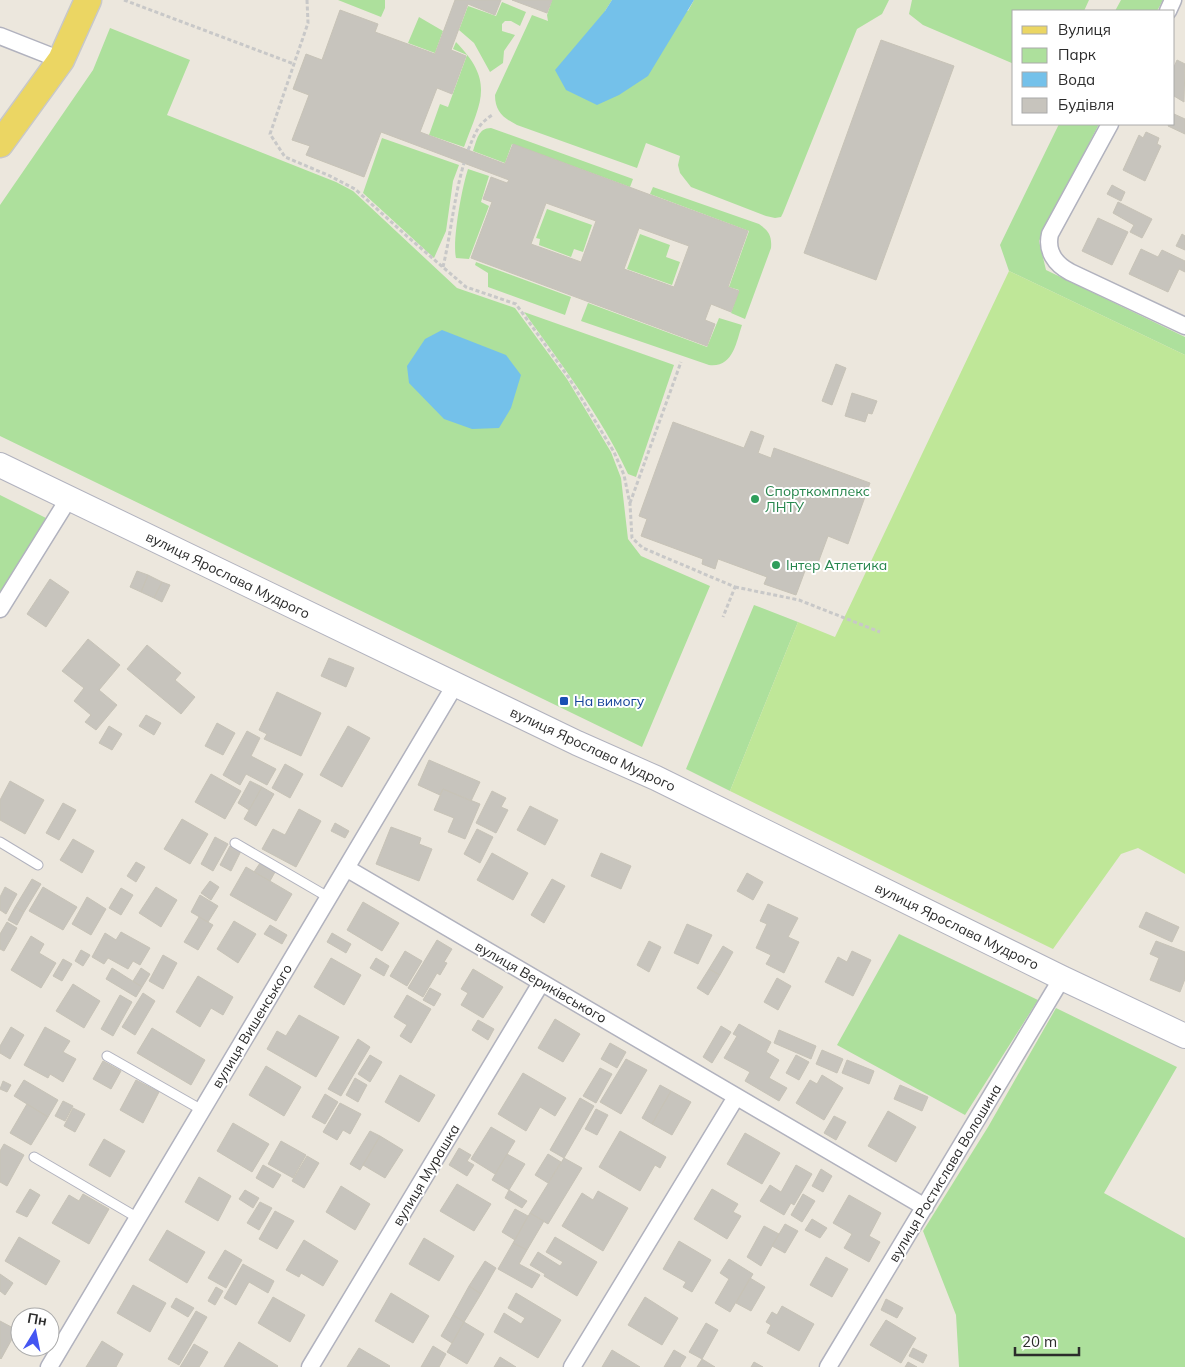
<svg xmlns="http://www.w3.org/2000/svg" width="1185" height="1367" viewBox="0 0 1185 1367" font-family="Mulish,sans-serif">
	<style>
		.green { fill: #ade09c }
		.pitch { fill: #bfe798 }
		.water { fill: #74c1ea }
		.building { fill: #c7c4bd; stroke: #c7c3b7; fill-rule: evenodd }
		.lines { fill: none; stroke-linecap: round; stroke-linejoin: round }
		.service-casing { stroke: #b1b2be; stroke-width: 11 }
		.minor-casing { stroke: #b1b2be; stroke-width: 19 }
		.secondary-casing { stroke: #b1b2be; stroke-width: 26 }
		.primary-casing { stroke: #c8c8c8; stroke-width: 29 }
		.path { stroke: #c8c8c8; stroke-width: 3; stroke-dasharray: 4 2.5; stroke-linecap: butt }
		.service { stroke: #fff; stroke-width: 9 }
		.minor { stroke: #fff; stroke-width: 16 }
		.secondary { stroke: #fff; stroke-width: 24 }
		.primary { stroke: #ebd663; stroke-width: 26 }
		.leisure-dot { fill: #2e9e5b; stroke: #fff; stroke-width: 2 }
		.transit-dot { fill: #1a4fb4; stroke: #fff; stroke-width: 2 }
		.labels { text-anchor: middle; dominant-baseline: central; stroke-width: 4; stroke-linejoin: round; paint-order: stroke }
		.leisure-label { font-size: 14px; fill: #27864d; stroke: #fff; text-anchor: start }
		.street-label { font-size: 14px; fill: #2b2b2b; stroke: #fff }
		.transit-label { font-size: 14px; fill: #164399; stroke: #fff; text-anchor: start }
	</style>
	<rect width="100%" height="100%" fill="#ece7dd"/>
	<path class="green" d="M338 0H385V8L381 17Z
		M552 0H612L605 11H688L694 0H889L882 14 857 29 783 213 781 217 775 218 766 216 691 187 680 173 678 165 680 156 646 143 637 168 517 125C503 118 495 111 495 95L532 15 548 21 547 15Z
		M912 0H1089L1084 11H1014V64L923 25 909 14Z
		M1121 0H1163L1157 11H1115Z
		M502 2 526 12 520 26 511 21H505L502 24V31L515 35 504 51 503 63 490 72 474 43 459 30 468 6 496 16Z
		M419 17 443 31 435 53 408 43Z
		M110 28 190 60 167 115 336 182 353 191 457 288 515 308 567 379 611 452 621 478 628 539 641 556 710 586 642 747 0 436V205L93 70Z
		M456 42C495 82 481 101 464 147L429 135 440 104 448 107 467 55 453 49Z
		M1059 124H1099L1039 241 1046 270 1185 337V355L1009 271 1000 245Z
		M491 128 633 179 630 187 512 144 505 163 473 151C477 140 478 128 491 128Z
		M382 138 459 165 453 181 446 231 434 258 363 193Z
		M468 169 489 176 481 202 489 206 469 259 456 258C452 241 462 187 468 169Z
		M653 187 759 224C769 231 772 236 771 248L745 319 731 313 739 290 729 287 749 231 650 194Z
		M547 209 592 225 583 252 574 249 571 257 539 245 540 239 536 238Z
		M640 234 670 245 666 257 680 262 672 285 627 269Z
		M476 262 571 297 565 315 488 287V273L475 265Z
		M588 303 707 347 719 318 742 325C736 343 733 368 709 365L581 321Z
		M524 312 674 365 636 477 628 474C601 416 561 364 524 312Z
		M0 495 46 518 0 594Z
		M754 605 798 622 730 791 686 769Z
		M899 934 1038 1000 965 1115 837 1045Z
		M1056 1008 1177 1067 1104 1193 1185 1238V1367H959L956 1315 923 1231 988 1127Z"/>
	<path class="pitch" d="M1009 271 1185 355V874L1138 848 1121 854 1053 949 730 791 798 622 835 637Z"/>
	<path class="water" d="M612 0H694L648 76 619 95 597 105 566 90 555 70 605 11Z
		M442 330 506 355 521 375 511 408 499 428 472 429 444 419 409 383 407 366 425 339Z"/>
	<path class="building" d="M455 0H501L495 15 468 4 451 50 466 56 452 94 437 88 420 132 505 164 513 144 748 231 728 287 739 291 731 312 711 304 705 320 715 324 707 346 471 258 492 202 483 199 491 177 507 183 509 180 381 132 364 177 306 155 310 146 292 140 309 95 293 89 306 54 322 60 340 10 378 24 375 32 435 54ZM546 203 596 221 581 262 531 244ZM639 228 689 246 674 287 624 269Z
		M512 0H552L547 13Z
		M881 40 954 66 876 280 804 253Z
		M1177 60 1185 64 1184 102 1174 96V67Z
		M1174 114 1185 119V134L1168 126 1169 124H1174Z
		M1146 132 1159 138 1157 144 1161 146 1145 181 1123 170 1139 135 1143 138Z
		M1112 185 1125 192 1121 201 1107 194Z
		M1118 202 1152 219 1142 238 1130 232 1134 225 1113 213Z
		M1098 218 1128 232 1112 265 1082 251Z
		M1182 234 1185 236V250L1176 246Z
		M1141 249 1158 257 1162 250 1185 261V272L1179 269 1168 292 1129 274Z
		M836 364 846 368 832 405 822 401Z
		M852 393 877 401 872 414 868 413 865 422 845 416Z
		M673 422 744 448 751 431 764 436 758 453 771 458 774 448 870 483 848 544 828 536 818 563 809 560 796 595 764 584 767 577 718 559 715 569 702 564 703 559 641 536 647 519 639 516Z
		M137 571 148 575 141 592 130 587Z
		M148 575 162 582 154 598 141 592Z
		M50 579 69 592 46 627 27 614Z
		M162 582 170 585 162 602 154 598Z
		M88 639 120 665 99 690 117 705 96 730 85 722 91 715 74 701 84 688 62 671Z
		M147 645 181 673 175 680 195 697 181 714 127 669Z
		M329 658 354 668 346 687 321 676Z
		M277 692 321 713 301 756 264 739 267 734 259 730Z
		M146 715 161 723 154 735 139 726Z
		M217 723 235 733 223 755 205 746Z
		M109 726 122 734 112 750 99 743Z
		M348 726 370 738 342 787 320 775Z
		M247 731 260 738 251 756 276 769 267 785 246 774 240 785 223 775Z
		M429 760 480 782 471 801 443 789 440 795 418 785Z
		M285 764 303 774 290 798 272 788Z
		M211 774 241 791 225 819 195 802Z
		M10 781 44 800 25 834 0 820V800Z
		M250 781 262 787 249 810 238 803Z
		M262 787 274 794 256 826 244 819Z
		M443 789 480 804 465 839 448 832 454 818 434 810Z
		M492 791 506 798 501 807 508 810 496 833 476 823Z
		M63 803 76 810 59 840 46 833Z
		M530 806 558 820 545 845 517 830Z
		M299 809 321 821 296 867 262 849 273 829 285 835Z
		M182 819 208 834 190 864 164 849Z
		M335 823 349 831 345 838 331 831Z
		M391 827 421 838 419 844 432 849 419 881 376 864Z
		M477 829 493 837 480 863 464 854Z
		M215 837 228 844 213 871 201 864Z
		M73 839 94 851 82 873 60 860Z
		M230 846 241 851 231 871 220 865Z
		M492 853 528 873 513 900 477 880Z
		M601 853 631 866 621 889 591 876Z
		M136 862 145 867 136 882 127 876Z
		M260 863 275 872 270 881 254 872Z
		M246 867 292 894 276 921 230 895Z
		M747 873 763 882 753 900 737 891Z
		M32 879 41 884 24 912 15 907Z
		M552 879 565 886 544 923 531 915Z
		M210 881 219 887 211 900 201 893Z
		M5 887 17 894 6 914 0 910V897Z
		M43 887 77 907 63 930 29 911Z
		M156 887 177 900 161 927 139 913Z
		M121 888 133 895 121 915 109 908Z
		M200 895 218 906 208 922 191 912Z
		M87 897 106 909 91 935 72 924Z
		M363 902 399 923 382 951 347 930Z
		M768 904 798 918 788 937 799 942 784 973 766 964 771 955 756 948 767 924 760 921Z
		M15 907 24 912 17 925 8 920Z
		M1146 912 1179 927 1172 942 1139 927Z
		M199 917 213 925 198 950 184 942Z
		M234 921 256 934 238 963 217 949Z
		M7 922 17 928 4 951 0 949V934Z
		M687 924 712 935 698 964 674 953Z
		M270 925 287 935 282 944 264 934Z
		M121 932 150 948 140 965 133 961 128 969 108 958 104 964 92 957 105 933 116 940Z
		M332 933 351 944 346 953 327 942Z
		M31 936 44 944 39 953 56 963 41 988 11 970Z
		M437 940 452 949 444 962 447 963 440 975 437 973 423 997 408 988Z
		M649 941 661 947 649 972 637 965Z
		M1156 941 1185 952V979L1180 992 1150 980 1159 958 1150 954Z
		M723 946 733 952 720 975 709 969Z
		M81 950 90 955 83 966 75 961Z
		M405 951 422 961 407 986 390 976Z
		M852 951 871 960 853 996 825 982 838 957 847 962Z
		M163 955 177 963 163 989 149 981Z
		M331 958 361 975 344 1005 314 987Z
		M376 958 389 966 384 976 370 968Z
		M63 959 72 964 62 981 53 976Z
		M112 968 142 987 136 997 106 979Z
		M141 968 150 974 142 987 133 981Z
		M473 969 503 987 483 1018 461 1005 468 993 461 989Z
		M709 969 720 975 708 995 697 988Z
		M198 976 233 997 223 1015 211 1008 200 1027 176 1012Z
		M777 978 791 986 778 1010 764 1002Z
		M73 984 100 1001 84 1028 56 1011Z
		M430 988 441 994 434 1006 423 1000Z
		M143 993 155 1001 135 1035 122 1027Z
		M120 995 132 1002 113 1036 101 1029Z
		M407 995 431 1009 411 1043 400 1036 407 1025 394 1017Z
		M299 1015 339 1037 316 1077 267 1049 277 1031 286 1036Z
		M555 1019 580 1034 563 1062 538 1048Z
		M478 1020 494 1029 488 1040 472 1030Z
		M739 1024 771 1042 766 1052 779 1060 769 1078 787 1088 779 1101 745 1081 750 1072 724 1058 737 1036 733 1034Z
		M721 1026 731 1032 712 1063 703 1057Z
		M11 1027 24 1035 10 1059 0 1053V1046Z
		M45 1027 70 1041 63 1052 76 1059 63 1082 50 1074 48 1078 24 1065Z
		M152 1028 205 1060 191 1085 137 1053Z
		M779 1030 816 1046 811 1059 774 1043Z
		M358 1039 370 1047 341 1096 328 1089Z
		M610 1043 626 1052 617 1068 601 1059Z
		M822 1050 843 1059 837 1073 816 1064Z
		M370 1055 382 1062 370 1082 358 1074Z
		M796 1055 809 1062 799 1080 786 1073Z
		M626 1059 647 1070 621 1114 600 1102Z
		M847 1060 874 1071 869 1084 842 1073Z
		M103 1061 121 1071 111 1089 93 1079Z
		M266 1066 301 1087 284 1116 249 1095Z
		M600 1068 612 1074 596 1103 583 1096Z
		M523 1073 566 1098 555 1116 540 1107 526 1131 498 1114Z
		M400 1075 435 1095 419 1122 385 1102Z
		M822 1075 843 1088 824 1120 796 1103 810 1080 817 1084Z
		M355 1078 367 1085 358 1102 346 1095Z
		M24 1080 58 1100 48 1117 14 1096Z
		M136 1080 159 1092 143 1123 120 1110Z
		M3 1081 11 1085 7 1092 0 1089Z
		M660 1085 671 1091 652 1124 642 1118Z
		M900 1085 928 1097 922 1111 894 1099Z
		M671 1091 691 1102 672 1135 652 1124Z
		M325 1094 338 1102 325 1124 312 1117Z
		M580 1098 594 1106 564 1158 550 1150Z
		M63 1101 73 1106 65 1121 55 1116Z
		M340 1103 361 1114 350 1134 343 1130 337 1140 323 1132Z
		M27 1104 48 1117 31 1145 10 1133Z
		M73 1108 85 1114 75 1132 64 1126Z
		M596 1109 608 1115 597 1135 585 1129Z
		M888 1111 916 1127 896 1162 868 1146Z
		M834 1116 846 1122 836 1140 824 1133Z
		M233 1123 269 1144 252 1172 217 1151Z
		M491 1127 515 1141 495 1174 471 1159Z
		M370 1131 380 1136 360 1170 350 1164Z
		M620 1131 666 1157 660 1168 655 1165 640 1191 599 1167Z
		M745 1133 780 1153 762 1184 727 1164Z
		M380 1136 403 1150 385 1178 363 1165Z
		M104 1139 125 1151 110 1177 89 1165Z
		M281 1141 306 1155 293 1178 268 1164Z
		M4 1144 24 1155 7 1186 0 1182V1151Z
		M459 1148 471 1155 467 1161 474 1165 467 1176 449 1165Z
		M507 1154 525 1164 509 1190 492 1180Z
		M548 1154 561 1162 548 1183 535 1175Z
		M307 1156 319 1163 304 1188 292 1181Z
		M564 1158 582 1168 548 1224 530 1213Z
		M263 1165 281 1175 273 1188 256 1178Z
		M796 1165 812 1174 794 1205 791 1203 784 1215 760 1201 770 1185 781 1192Z
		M821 1169 832 1176 823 1192 812 1186Z
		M199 1177 231 1196 218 1221 185 1202Z
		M457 1184 491 1204 474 1231 440 1211Z
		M341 1186 370 1204 355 1230 326 1212Z
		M30 1189 40 1195 27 1217 16 1212Z
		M712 1189 738 1204 733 1212 741 1216 727 1239 694 1219Z
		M245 1190 259 1198 253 1208 239 1199Z
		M509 1190 527 1201 522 1208 505 1198Z
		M598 1191 628 1208 603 1251 562 1226 582 1193 593 1200Z
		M83 1194 109 1209 89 1244 52 1223 69 1195 79 1201Z
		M803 1194 815 1201 802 1222 791 1215Z
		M849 1195 881 1213 869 1236 880 1242 869 1262 844 1248 852 1234 833 1223Z
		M260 1202 272 1208 259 1230 247 1223Z
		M515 1209 528 1216 515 1240 502 1232Z
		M275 1211 294 1221 277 1249 259 1239Z
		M530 1213 544 1221 527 1250 513 1243Z
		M812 1219 827 1228 820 1238 805 1230Z
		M785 1224 798 1231 785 1253 772 1246Z
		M764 1226 779 1234 761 1266 747 1257Z
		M167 1230 205 1252 187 1283 149 1260Z
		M19 1237 60 1261 46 1285 5 1261Z
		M555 1237 597 1262 577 1296 544 1276 545 1274 530 1265 538 1252 560 1266 563 1262 546 1252Z
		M424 1238 454 1256 439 1281 409 1264Z
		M304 1240 338 1261 323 1286 301 1273 299 1277 286 1270Z
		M679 1241 711 1260 692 1292 683 1287 686 1282 663 1269Z
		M513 1243 527 1250 519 1264 540 1275 532 1288 498 1269Z
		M225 1250 242 1260 226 1288 208 1278Z
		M826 1257 848 1269 832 1297 810 1285Z
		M729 1259 753 1274 730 1312 715 1303 729 1279 720 1273Z
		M485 1261 496 1268 481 1294 469 1286Z
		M243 1264 274 1281 268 1293 249 1282 236 1305 224 1298Z
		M0 1274 13 1283 5 1295 0 1291Z
		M750 1278 765 1287 751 1311 736 1303Z
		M133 1285 166 1303 150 1332 117 1313Z
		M469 1286 481 1294 464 1322 453 1315Z
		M216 1287 223 1291 215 1305 208 1301Z
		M391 1293 429 1316 413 1343 375 1321Z
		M516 1293 561 1320 538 1358 494 1332 504 1313 521 1324 525 1318 508 1308Z
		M273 1297 305 1315 290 1342 258 1323Z
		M645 1297 678 1318 662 1345 628 1325Z
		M176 1298 194 1308 188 1317 171 1307Z
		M886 1299 903 1308 897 1318 881 1310Z
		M782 1306 814 1324 799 1351 767 1333 771 1325 766 1322 772 1312 777 1315Z
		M196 1311 207 1317 179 1365 168 1359Z
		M453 1315 464 1322 452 1343 441 1336Z
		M886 1320 916 1338 901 1363 870 1345Z
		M0 1321 17 1330 1 1359 0 1358Z
		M464 1322 484 1334 467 1364 447 1352Z
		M706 1323 718 1330 702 1359 689 1352Z
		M102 1341 123 1354 116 1367H86Z
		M239 1342 278 1366 277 1367H224Z
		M194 1344 208 1352 201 1364 199 1367H180Z
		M433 1346 446 1354 439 1367H421Z
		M359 1348 390 1366 389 1367H347Z
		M913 1348 927 1355 923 1363 909 1356Z
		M612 1350 640 1367H602Z
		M674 1350 686 1357 680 1367H664Z
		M500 1357 516 1367H494Z
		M702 1359 715 1367H697Z
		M754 1362 763 1367H751Z
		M908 1362 917 1367H905Z"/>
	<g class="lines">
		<defs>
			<path id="service" d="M0 842 38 865
				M235 843 328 897
				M107 1056 202 1110
				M34 1157 138 1218"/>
			<path id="minor" d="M1168 11 1173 0
				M0 36 61 60
				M1110 124 1050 234C1046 251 1055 264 1070 272L1185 326
				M0 609 69 498
				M346 868 925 1207
				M49 1367 455 685
				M310 1367 541 983
				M572 1367 736 1097
				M828 1367 1062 978"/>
			<path id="secondary" d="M0 465 577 743 656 778 1062 978 1185 1036"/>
			<path id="primary" d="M0 144 61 60 88 0"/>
		</defs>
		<use href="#service" class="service-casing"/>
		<use href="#minor" class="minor-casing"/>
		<use href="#secondary" class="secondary-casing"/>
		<use href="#primary" class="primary-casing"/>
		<path class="path" d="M124 0 294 64
			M307 0 308 23 270 134 285 157 328 175 355 189 409 238 466 287 516 304 569 378 614 452 624 475 630 504 632 538 643 548 735 587 723 617
			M468 150C475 134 477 125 492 115
			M443 267C451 233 454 197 464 163
			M630 503 681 362
			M735 587 799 600 880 632"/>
		<use href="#service" class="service"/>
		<use href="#minor" class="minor"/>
		<use href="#secondary" class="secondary"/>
		<use href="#primary" class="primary"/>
	</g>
	<g class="leisure-dot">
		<circle cx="755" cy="499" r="5"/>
		<circle cx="776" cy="565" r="5"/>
	</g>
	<rect class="transit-dot" x="559" y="696" width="10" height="10" rx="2.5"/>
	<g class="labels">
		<g class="leisure-label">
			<text x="765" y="491">Спорткомплекс<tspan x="765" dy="16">ЛНТУ</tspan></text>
			<text x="786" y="565">Інтер Атлетика</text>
		</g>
		<g class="street-label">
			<text transform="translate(228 575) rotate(26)">вулиця Ярослава Мудрого</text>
			<text transform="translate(593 749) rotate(25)">вулиця Ярослава Мудрого</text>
			<text transform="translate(957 926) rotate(26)">вулиця Ярослава Мудрого</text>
			<text transform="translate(541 982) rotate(30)">вулиця Вериківського</text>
			<text transform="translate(252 1026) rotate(-59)">вулиця Вишенського</text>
			<text transform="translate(945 1173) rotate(-59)">вулиця Ростислава Волошина</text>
			<text transform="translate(426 1175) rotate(-59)">вулиця Мурашка</text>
		</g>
		<g class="transit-label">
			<text x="574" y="701">На вимогу</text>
		</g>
	</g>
	<rect x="1012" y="10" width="162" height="115" fill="#ffffff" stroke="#aaaaaa"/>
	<rect x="1022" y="26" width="25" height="8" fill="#ebd663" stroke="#aaaaaa"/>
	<text x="1058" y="35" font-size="15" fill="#2b2b2b">Вулиця</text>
	<rect x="1022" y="48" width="25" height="15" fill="#ade09c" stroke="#aaaaaa"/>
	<text x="1058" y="60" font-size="15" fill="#2b2b2b">Парк</text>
	<rect x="1022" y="72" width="25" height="15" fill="#74c1ea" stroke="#aaaaaa"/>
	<text x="1058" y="85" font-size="15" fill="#2b2b2b">Вода</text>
	<rect x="1022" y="98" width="25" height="15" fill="#c7c4bd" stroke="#aaaaaa"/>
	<text x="1058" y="110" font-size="15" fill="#2b2b2b">Будівля</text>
	<g transform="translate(35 1332) rotate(10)"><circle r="24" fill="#ffffff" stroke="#aaaaaa"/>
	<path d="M0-4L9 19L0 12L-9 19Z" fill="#4456f2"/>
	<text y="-8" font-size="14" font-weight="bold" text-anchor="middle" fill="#2b2b2b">Пн</text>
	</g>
	<path d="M1015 1347v8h64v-8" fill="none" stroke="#2b2b2b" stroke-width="2.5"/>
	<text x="1022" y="1347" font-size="15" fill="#2b2b2b" stroke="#ffffff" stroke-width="4" paint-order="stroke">20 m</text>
</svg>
